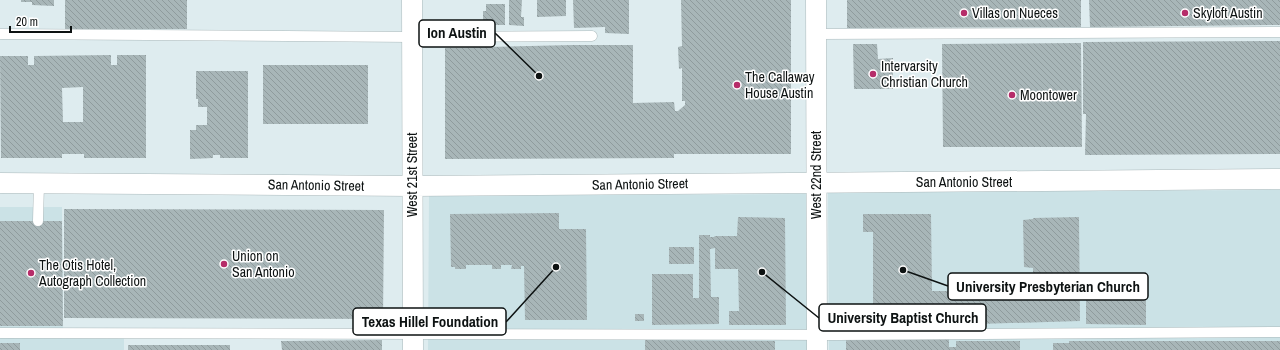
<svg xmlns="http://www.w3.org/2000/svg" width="1280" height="350" viewBox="0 0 1280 350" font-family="'Archivo Narrow',sans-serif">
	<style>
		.built { fill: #cbe2e6 }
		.building { fill: url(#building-back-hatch); fill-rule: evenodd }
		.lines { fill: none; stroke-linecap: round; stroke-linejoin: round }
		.lane-casing { stroke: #abb9bb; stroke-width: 11 }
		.street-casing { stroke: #abb9bb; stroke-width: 21 }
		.lane { stroke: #fff; stroke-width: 10 }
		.street { stroke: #fff; stroke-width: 20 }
		.poi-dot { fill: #b62c69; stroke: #fff; stroke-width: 1.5 }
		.labels { text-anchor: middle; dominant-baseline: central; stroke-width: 3; stroke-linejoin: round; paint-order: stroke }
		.poi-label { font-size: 14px; fill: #0d1212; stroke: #fff; text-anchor: start }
		.street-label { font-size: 14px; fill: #0d1212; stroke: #fff }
		.leader { fill: none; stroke: #0d1212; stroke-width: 1.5 }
		.callout-dot { fill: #0d1212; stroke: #fff; stroke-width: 1.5 }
		.callout { fill: #fff; stroke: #0d1212; stroke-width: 1.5 }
		.callout-label { font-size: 15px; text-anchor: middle; font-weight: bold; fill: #0d1212 }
	</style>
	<defs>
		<pattern id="building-back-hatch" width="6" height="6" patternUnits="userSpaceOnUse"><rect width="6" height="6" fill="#a8b6b8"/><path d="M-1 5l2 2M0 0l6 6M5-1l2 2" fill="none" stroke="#8f9b9d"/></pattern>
	</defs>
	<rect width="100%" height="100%" fill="#deecef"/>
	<path class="built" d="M1280 190V350H829L828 192Z
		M810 194 808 350H428L429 196Z
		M0 207H62L63 328 124 329V350H0Z"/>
	<path class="building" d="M21 0H54V6L32 5V2H21Z
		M65 0H187V29H65Z
		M509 0H522L521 17H524V26L509 25Z
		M537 0H566V16L537 17Z
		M573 0H629V34L605 33V27L574 28Z
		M681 0H791V154H674V158L445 159V48L573 45H633V103L674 102 675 111H678L685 105V101H682V68L679 69 678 47 682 46Z
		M847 0H1081V27L847 28Z
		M1089 0H1280V25L1090 27Z
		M486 4H505V25H483V11H486Z
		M1280 41V154L1085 155 1086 114H1083V42Z
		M1081 43 1082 147H943L942 44Z
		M853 44H877L878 59 893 58V89H854Z
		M111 55V65H117V55H146V158H84V154H62V158H1L0 56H28V65H34V56ZM83 87V122H63L62 88Z
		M263 65H368V124H263Z
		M196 71H248V158H220V155H213V158L190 159V130H196V125H207V107H198V99H196Z
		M64 209 384 210 383 319 64 318Z
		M559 213V229H586L587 320H525L524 266H521V269H511L512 265H501V269H492V265H466V269H455V267H451L450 214Z
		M863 214H931L932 291H954L955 273H1033V268L1024 267 1023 220 1033 219V218L1079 217 1080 321 947 325V322H931V325H873V232H863Z
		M738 217 785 218 786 325H729V311H739L738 269H715V248L710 249 711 297H719V324L652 325V274H693V298H699V235H710V237H714L715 236H737Z
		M0 221H62L63 326H0Z
		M669 247H694V264H669Z
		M1086 299 1146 300V325L1086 324Z
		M635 314H644V321H635Z
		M846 339H949V347H956V341H1020V350H846Z
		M382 340V350H282L281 341Z
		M645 340 775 341V350H645Z
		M1069 341H1280V350H1053V343H1069Z
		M0 343H20V350H0Z
		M128 345H230V350H128Z"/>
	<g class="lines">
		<defs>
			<path id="lane" d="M0 34 412 37 592 36
				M816 34 1280 32
				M38 221 39 183
				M0 333 837 335 1280 332"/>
			<path id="street" d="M412 0 413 350
				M816 0 817 350
				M0 183 412 186 1280 179"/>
		</defs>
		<use href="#lane" class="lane-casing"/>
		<use href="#street" class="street-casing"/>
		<use href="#lane" class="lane"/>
		<use href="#street" class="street"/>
	</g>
	<g class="poi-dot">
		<circle cx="964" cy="13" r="4"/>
		<circle cx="1185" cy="13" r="4"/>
		<circle cx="873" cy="74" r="4"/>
		<circle cx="737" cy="85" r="4"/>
		<circle cx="1012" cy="95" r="4"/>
		<circle cx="224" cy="264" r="4"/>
		<circle cx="31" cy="273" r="4"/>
	</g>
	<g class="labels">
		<g class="poi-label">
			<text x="972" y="13">Villas on Nueces</text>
			<text x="1193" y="13">Skyloft Austin</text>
			<text x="881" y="66">Intervarsity<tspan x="881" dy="16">Christian Church</tspan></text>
			<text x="745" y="77">The Callaway<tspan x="745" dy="16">House Austin</tspan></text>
			<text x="1020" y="95">Moontower</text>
			<text x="232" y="256">Union on<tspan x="232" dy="16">San Antonio</tspan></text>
			<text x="39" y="265">The Otis Hotel,<tspan x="39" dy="16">Autograph Collection</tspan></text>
		</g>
		<g class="street-label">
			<text transform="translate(412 175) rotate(-90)">West 21st Street</text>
			<text transform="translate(816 175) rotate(-90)">West 22nd Street</text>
			<text x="964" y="182">San Antonio Street</text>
			<text transform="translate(640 184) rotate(-1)">San Antonio Street</text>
			<text transform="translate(316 185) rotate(1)">San Antonio Street</text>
		</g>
	</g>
	<path class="leader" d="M539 76L495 33M903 270L948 286M762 272L819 318M556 267L506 322"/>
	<g class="callout-dot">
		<circle cx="539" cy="76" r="4"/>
		<circle cx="903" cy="270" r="4"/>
		<circle cx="762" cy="272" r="4"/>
		<circle cx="556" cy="267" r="4"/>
	</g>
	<g class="callout">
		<rect x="419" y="20" width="76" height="27" rx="4"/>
		<rect x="948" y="273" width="200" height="27" rx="4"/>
		<rect x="819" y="304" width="167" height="27" rx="4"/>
		<rect x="353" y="308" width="153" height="27" rx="4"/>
	</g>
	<g class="callout-label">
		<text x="457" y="38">Ion Austin</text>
		<text x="1048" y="292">University Presbyterian Church</text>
		<text x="903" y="323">University Baptist Church</text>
		<text x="430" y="327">Texas Hillel Foundation</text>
	</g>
	<path d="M10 26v6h61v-6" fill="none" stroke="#0d1212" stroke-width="2"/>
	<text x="16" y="26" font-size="12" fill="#0d1212" stroke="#ffffff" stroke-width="3" paint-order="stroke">20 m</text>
</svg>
